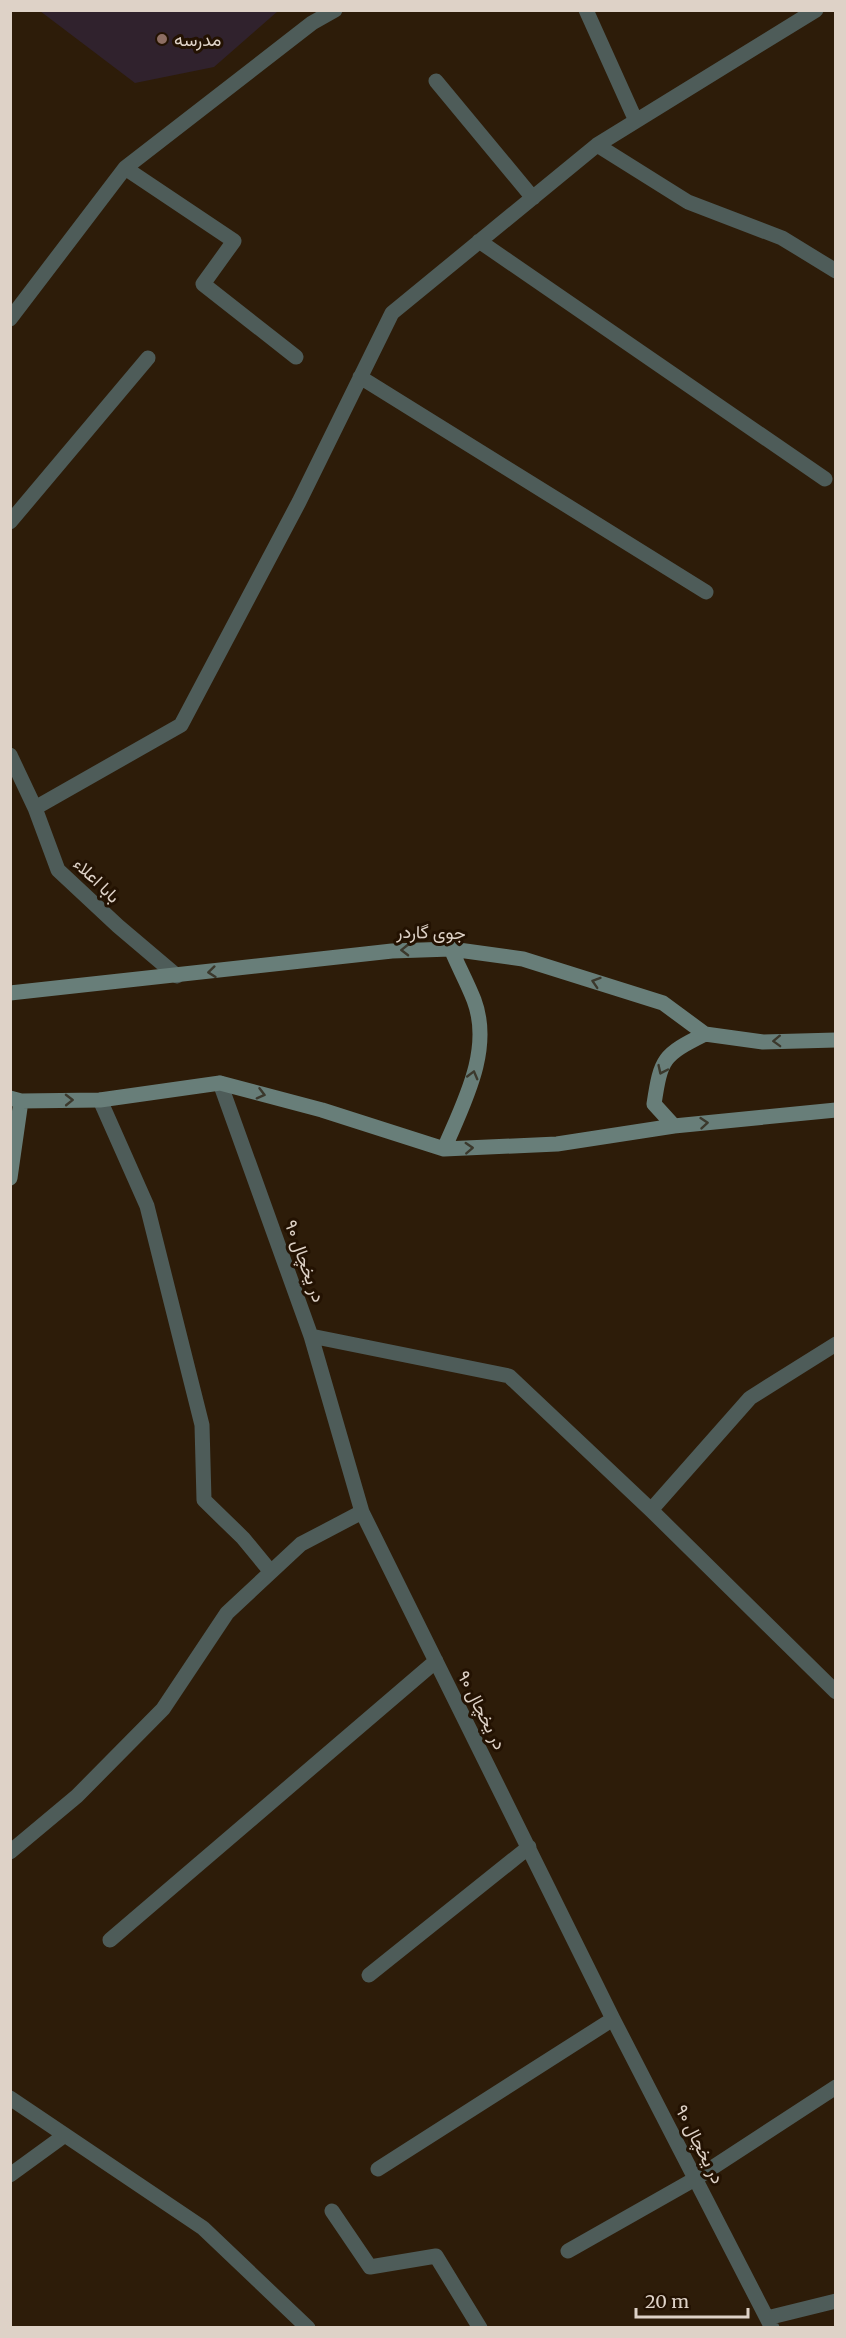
<svg xmlns="http://www.w3.org/2000/svg" width="846" height="2338" viewBox="0 0 846 2338" font-family="Merriweather,Vazirmatn,serif">
	<style>
		.education { fill: #30222d }
		.lines { fill: none; stroke-linecap: round; stroke-linejoin: round }
		.street { stroke: #4e5c59; stroke-width: 15 }
		.secondary { stroke: #687e79; stroke-width: 15 }
		.oneway { stroke: #3b382c }
		.education-dot { fill: #8d6e63; stroke: #231202; stroke-width: 2 }
		.labels { text-anchor: middle; dominant-baseline: central; stroke-width: 6; stroke-linejoin: round; paint-order: stroke }
		.poi-label { font-size: 18px; fill: #ded2c7; stroke: #231202; text-anchor: start }
		.street-label { font-size: 18px; fill: #ded2c7; stroke: #231202 }
	</style>
	<rect width="100%" height="100%" fill="#2d1c09"/>
	<path class="education" d="M40 11H278L214 67 135 83Z"/>
	<g class="lines">
		<path class="street" d="M586 10 636 121
			M436 81 533 198
			M597 145 688 202 782 238 836 271
			M125 168 234 241 203 284 296 357
			M479 241 825 479
			M10 319 125 168 312 23 335 10
			M360 377 706 592
			M10 522 148 358
			M10 755 35 808 58 870 118 926 177 976
			M35 808 181 725 299 502 392 313 597 145 816 10
			M220 1083 311 1336 362 1512 613 2019 772 2328
			M100 1100 147 1206 202 1425 204 1500 243 1538 271 1572
			M311 1336 509 1376 651 1510 836 1692
			M651 1510 750 1398 836 1344
			M10 1852 77 1796 163 1709 227 1613 301 1544 362 1512
			M110 1940 436 1661
			M369 1975 529 1847
			M10 2098 203 2228 308 2328
			M378 2169 613 2019
			M10 2175 65 2135
			M332 2211 370 2267 436 2256 480 2328
			M568 2251 695 2179 836 2087
			M767 2318 836 2301"/>
		<path class="secondary" d="M10 993 392 951 451 949 523 959 663 1003 705 1034 763 1042 836 1040
			M10 1098 21 1101 100 1100 220 1083 322 1110 444 1149 557 1144 674 1126 836 1110
			M674 1126 654 1104C661 1058 663 1055 705 1034
			M444 1149C463 1104 493 1050 474 1000 467 982 458 966 451 949
			M10 1178 21 1101"/>
	</g>
	<defs><path id="oneway-chevron" d="M-2-3.5L2.5 0L-2 3.5" fill="none" stroke-width="1.6" stroke-linecap="round" stroke-linejoin="round" transform="scale(1.5)"/></defs>
	<g class="oneway">
		<use href="#oneway-chevron" transform="translate(405 950) rotate(179)"/>
		<use href="#oneway-chevron" transform="translate(212 972) rotate(174)"/>
		<use href="#oneway-chevron" transform="translate(596 982) rotate(-162)"/>
		<use href="#oneway-chevron" transform="translate(777 1041) rotate(178)"/>
		<use href="#oneway-chevron" transform="translate(662 1070) rotate(115)"/>
		<use href="#oneway-chevron" transform="translate(473 1075) rotate(-75)"/>
		<use href="#oneway-chevron" transform="translate(261 1094) rotate(15)"/>
		<use href="#oneway-chevron" transform="translate(69 1100) rotate(-1)"/>
		<use href="#oneway-chevron" transform="translate(704 1123) rotate(-5)"/>
		<use href="#oneway-chevron" transform="translate(469 1148) rotate(-3)"/>
	</g>
	<circle class="education-dot" cx="162" cy="39" r="6"/>
	<g class="labels">
		<g class="poi-label">
			<text x="174" y="39">مدرسه</text>
		</g>
		<g class="street-label">
			<text transform="translate(97 880) rotate(44)">بابا اعلاء</text>
			<text transform="translate(431 932) rotate(1)">جوی گاردر</text>
			<text transform="translate(305 1261) rotate(70)">در یخچال ۹۰</text>
			<text transform="translate(482 1710) rotate(63)">در یخچال ۹۰</text>
			<text transform="translate(700 2144) rotate(63)">در یخچال ۹۰</text>
		</g>
	</g>
	<rect width="846" height="2338" fill="none" stroke="#ded2c7" stroke-width="24"/>
	<path d="M636 2308v9h112v-9" fill="none" stroke="#ded2c7" stroke-width="3"/>
	<text x="645" y="2308" font-size="18" fill="#ded2c7" stroke="#231202" stroke-width="4.5" paint-order="stroke">20 m</text>
</svg>
